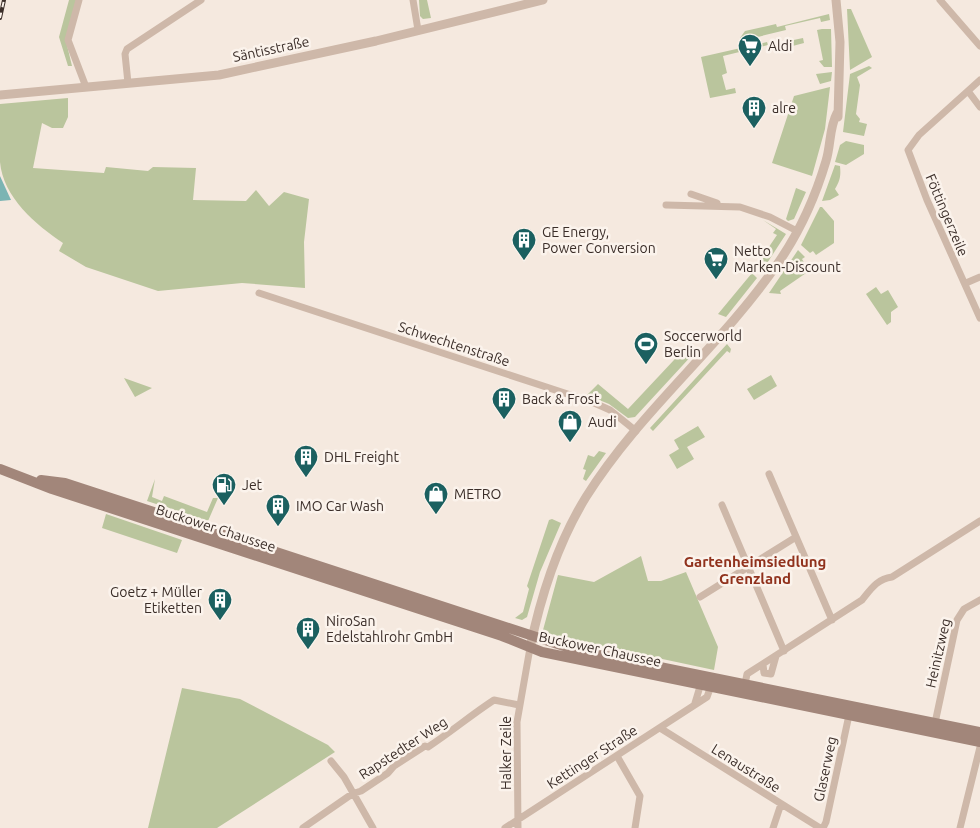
<svg xmlns="http://www.w3.org/2000/svg" width="980" height="828" viewBox="0 0 980 828" font-family="Ubuntu,sans-serif">
	<style>
		.green { fill: #bac59d }
		.water { fill: #7bb4b3 }
		.lines { fill: none; stroke-linecap: round; stroke-linejoin: round }
		.minor { stroke: #ceb8a9; stroke-width: 7 }
		.tertiary { stroke: #ceb8a9; stroke-width: 9 }
		.secondary { stroke: #a2867a; stroke-width: 10 }
		.rail-casing { stroke: #3b2e29; stroke-width: 4 }
		.rail { stroke: #fbf3ec; stroke-width: 2; stroke-dasharray: 5.5; stroke-linecap: butt }
		.labels { text-anchor: middle; dominant-baseline: central; stroke-width: 5; stroke-linejoin: round; paint-order: stroke }
		.poi-label { font-size: 14px; fill: #3b2e29; stroke: #fbf3ec; text-anchor: start }
		.street-label { font-size: 14px; fill: #3b2e29; stroke: #fbf3ec }
		.neighbourhood-label { font-size: 15px; font-weight: bold; fill: #90311c; stroke: #fbf3ec }
	</style>
	<rect width="100%" height="100%" fill="#f5e9df"/>
	<path class="green" d="M69 0H77L66 41 72 66H68L59 37Z
		M419 0H427L431 18 423 19 420 16Z
		M847 9H851L872 57 850 70Z
		M829 14 830 20 821 22 820 18 785 26 786 30 741 41 740 38 745 31 776 24 777 27Z
		M822 29H831L832 67H824L819 61 823 60 817 30Z
		M803 38 804 43 785 48 784 42Z
		M767 42 768 45 723 56 727 73 722 75 726 90 735 88 736 93 710 98 701 57Z
		M869 66 872 68 857 77 860 85 856 114 860 119 859 122 867 124 864 136 843 132 850 74Z
		M832 72 831 81 820 84 816 74Z
		M830 87 825 129 812 176 772 163 794 96Z
		M68 98V117L63 128H52L42 123 33 168 104 173 106 167 148 171 153 167 196 168 193 200 246 201 256 190 269 206 284 192 309 199 304 242 305 288 242 283 158 291 86 267 59 251 63 243C36 225 3 197 0 162 0 143 0 123 0 104Z
		M846 141 864 145V154L846 165 835 162 840 145Z
		M835 165 840 166C841 176 840 181 835 189L839 195 830 200 822 201Z
		M796 188 806 192 794 219 788 221 786 219Z
		M820 207H822L834 221V243L816 255 813 251 810 253 801 245Z
		M763 220 786 234 762 271 756 266 777 235 773 233 776 229Z
		M798 250 805 257 802 259 809 271 780 291 781 294 769 293Z
		M752 273 757 278 726 317 718 314Z
		M876 287 881 294 888 290 898 307 891 312V322L887 325 866 294Z
		M689 344 694 353 635 417 628 418 609 404 587 395 598 384 628 409Z
		M727 344 731 349 730 353 727 351 653 431 650 428Z
		M771 375 777 386 754 400 747 389Z
		M124 378 152 388 135 397Z
		M698 426 705 437 687 447 694 459 677 469 669 455 679 449 674 440Z
		M599 451 606 453 586 481 583 479 586 470 583 469 588 455 594 457Z
		M155 479 152 497 162 501 164 496 207 512 213 498H218L208 521 147 501Z
		M106 514 182 540 177 553 102 528Z
		M552 519 561 523 540 572 527 617 522 620 515 618 523 612 529 589 527 586 549 520Z
		M641 556 648 581H661L686 572 718 647 714 670 545 634 543 630 558 575 594 582Z
		M182 688 240 699 328 745 335 752 217 828H148Z"/>
	<path class="water" d="M0 176 11 200 0 201Z"/>
	<g class="lines">
		<path class="minor" d="M79 0 68 40 86 87
			M413 0 418 30
			M940 0 980 46
			M980 80 919 135 908 150 927 200 980 318
			M128 83 125 54 127 49 201 0
			M968 91 980 107
			M691 194 717 203
			M666 205 740 207 770 217 797 231
			M966 283 980 277
			M259 293 592 402 610 410 636 431
			M769 474 832 620
			M722 505 784 651
			M700 597 796 537
			M763 665 764 673 771 674 776 656
			M745 684 747 674 862 600C871 589 877 579 892 577L980 521
			M695 703 702 680
			M935 723 957 620 964 609 980 600
			M660 728 820 828
			M617 756 640 796 635 828
			M331 761 344 777 373 828
			M303 828 352 794 361 791 388 773 394 766 425 746 428 747C451 732 471 715 494 700L519 705
			M505 828 707 697 712 683
			M518 828 517 722 530 648
			M773 828 781 804
			M823 828 826 822 849 715
			M960 828 980 747"/>
		<path class="tertiary" d="M836 0 840 42 838 117
			M0 95 219 75 376 41 543 0
			M530 648C541 595 557 544 586 497 639 412 719 348 776 266 798 235 815 198 826 161 831 145 829 128 837 113"/>
		<path class="secondary" d="M0 469 52 489 502 636 542 652 980 742
			M41 480 65 483 576 650 980 732"/>
		<defs>
			<path id="rail" d="M0 18 4 0"/>
		</defs>
		<use href="#rail" class="rail-casing"/>
		<use href="#rail" class="rail"/>
	</g>
	<defs>
		<symbol id="supermarket-pin" viewBox="-11 -11 22 30"><path d="M0 17L-7.5 6A9.5 9.5 0 1 1 7.5 6Z" fill="#1b6060" stroke="#fbf3ec"/><path d="M-6-5.5h2.5l.6 2H6L4.5 2H-2.5L-4.4-4H-6ZM-1.5 3.2a1.3 1.3 0 1 0 .1 0ZM3 3.2a1.3 1.3 0 1 0 .1 0Z" fill="#fff"/></symbol>
		<symbol id="building-pin" viewBox="-11 -11 22 30"><path d="M0 17L-7.5 6A9.5 9.5 0 1 1 7.5 6Z" fill="#1b6060" stroke="#fbf3ec"/><path d="M-4-6H4V6H1V3H-1V6H-4ZM-2.5-4.3h1.7v1.8h-1.7ZM.8-4.3h1.7v1.8H.8ZM-2.5-1h1.7V.8h-1.7ZM.8-1h1.7V.8H.8Z" fill="#fff"/></symbol>
		<symbol id="stadium-pin" viewBox="-11 -11 22 30"><path d="M0 17L-7.5 6A9.5 9.5 0 1 1 7.5 6Z" fill="#1b6060" stroke="#fbf3ec"/><path d="M0-5a6.5 5 0 1 0 0 10a6.5 5 0 1 0 0-10ZM-3.5-1.8h7v3.6h-7Z" fill="#fff"/></symbol>
		<symbol id="shop-pin" viewBox="-11 -11 22 30"><path d="M0 17L-7.5 6A9.5 9.5 0 1 1 7.5 6Z" fill="#1b6060" stroke="#fbf3ec"/><path d="M-5-2.5h2.3a2.7 3.5 0 0 1 5.4 0H5L5.5 6h-11ZM-1.5-2.5h3a1.5 2.3 0 0 0-3 0Z" fill="#fff"/></symbol>
		<symbol id="fuel-pin" viewBox="-11 -11 22 30"><path d="M0 17L-7.5 6A9.5 9.5 0 1 1 7.5 6Z" fill="#1b6060" stroke="#fbf3ec"/><path d="M-5.5-6h7V0h2V4h1.3V-2.5L3-4.5l.8-.8L6-3V5H2.5V1h-1V6h-7ZM-4.2-4.7v3.2H.2V-4.7Z" fill="#fff"/></symbol>
	</defs>
	<g fill-rule="evenodd">
		<use href="#supermarket-pin" x="736" y="32" width="28" height="38"/>
		<use href="#building-pin" x="740" y="94" width="28" height="38"/>
		<use href="#building-pin" x="510" y="226" width="28" height="38"/>
		<use href="#supermarket-pin" x="702" y="245" width="28" height="38"/>
		<use href="#stadium-pin" x="632" y="330" width="28" height="38"/>
		<use href="#building-pin" x="490" y="385" width="28" height="38"/>
		<use href="#shop-pin" x="556" y="408" width="28" height="38"/>
		<use href="#building-pin" x="292" y="443" width="28" height="38"/>
		<use href="#fuel-pin" x="210" y="471" width="28" height="38"/>
		<use href="#shop-pin" x="422" y="480" width="28" height="38"/>
		<use href="#building-pin" x="264" y="492" width="28" height="38"/>
		<use href="#building-pin" x="206" y="586" width="28" height="38"/>
		<use href="#building-pin" x="294" y="615" width="28" height="38"/>
	</g>
	<g class="labels">
		<g class="poi-label">
			<text x="768" y="46">Aldi</text>
			<text x="772" y="108">alre</text>
			<text x="542" y="232">GE Energy,<tspan x="542" dy="16">Power Conversion</tspan></text>
			<text x="734" y="251">Netto<tspan x="734" dy="16">Marken-Discount</tspan></text>
			<text x="664" y="336">Soccerworld<tspan x="664" dy="16">Berlin</tspan></text>
			<text x="522" y="399">Back &amp; Frost</text>
			<text x="588" y="422">Audi</text>
			<text x="324" y="457">DHL Freight</text>
			<text x="242" y="485">Jet</text>
			<text x="454" y="494">METRO</text>
			<text x="296" y="506">IMO Car Wash</text>
			<text x="202" y="592" text-anchor="end">Goetz + Müller<tspan x="202" dy="16">Etiketten</tspan></text>
			<text x="326" y="621">NiroSan<tspan x="326" dy="16">Edelstahlrohr GmbH</tspan></text>
		</g>
		<g class="street-label">
			<text transform="translate(271 49) rotate(-12)">Säntisstraße</text>
			<text transform="translate(947 215) rotate(67)">Föttingerzeile</text>
			<text transform="translate(454 344) rotate(18)">Schwechtenstraße</text>
			<text transform="translate(216 528) rotate(18)">Buckower Chaussee</text>
			<text transform="translate(600 649) rotate(12)">Buckower Chaussee</text>
			<text transform="translate(938 653) rotate(-77)">Heinitzweg</text>
			<text transform="translate(403 748) rotate(-33)">Rapstedter Weg</text>
			<text transform="translate(506 753) rotate(-90)">Halker Zeile</text>
			<text transform="translate(592 757) rotate(-33)">Kettinger Straße</text>
			<text transform="translate(746 768) rotate(32)">Lenaustraße</text>
			<text transform="translate(825 769) rotate(-78)">Glaserweg</text>
		</g>
		<g class="neighbourhood-label">
			<text x="755" y="561">Gartenheimsiedlung<tspan x="755" dy="17">Grenzland</tspan></text>
		</g>
	</g>
</svg>
